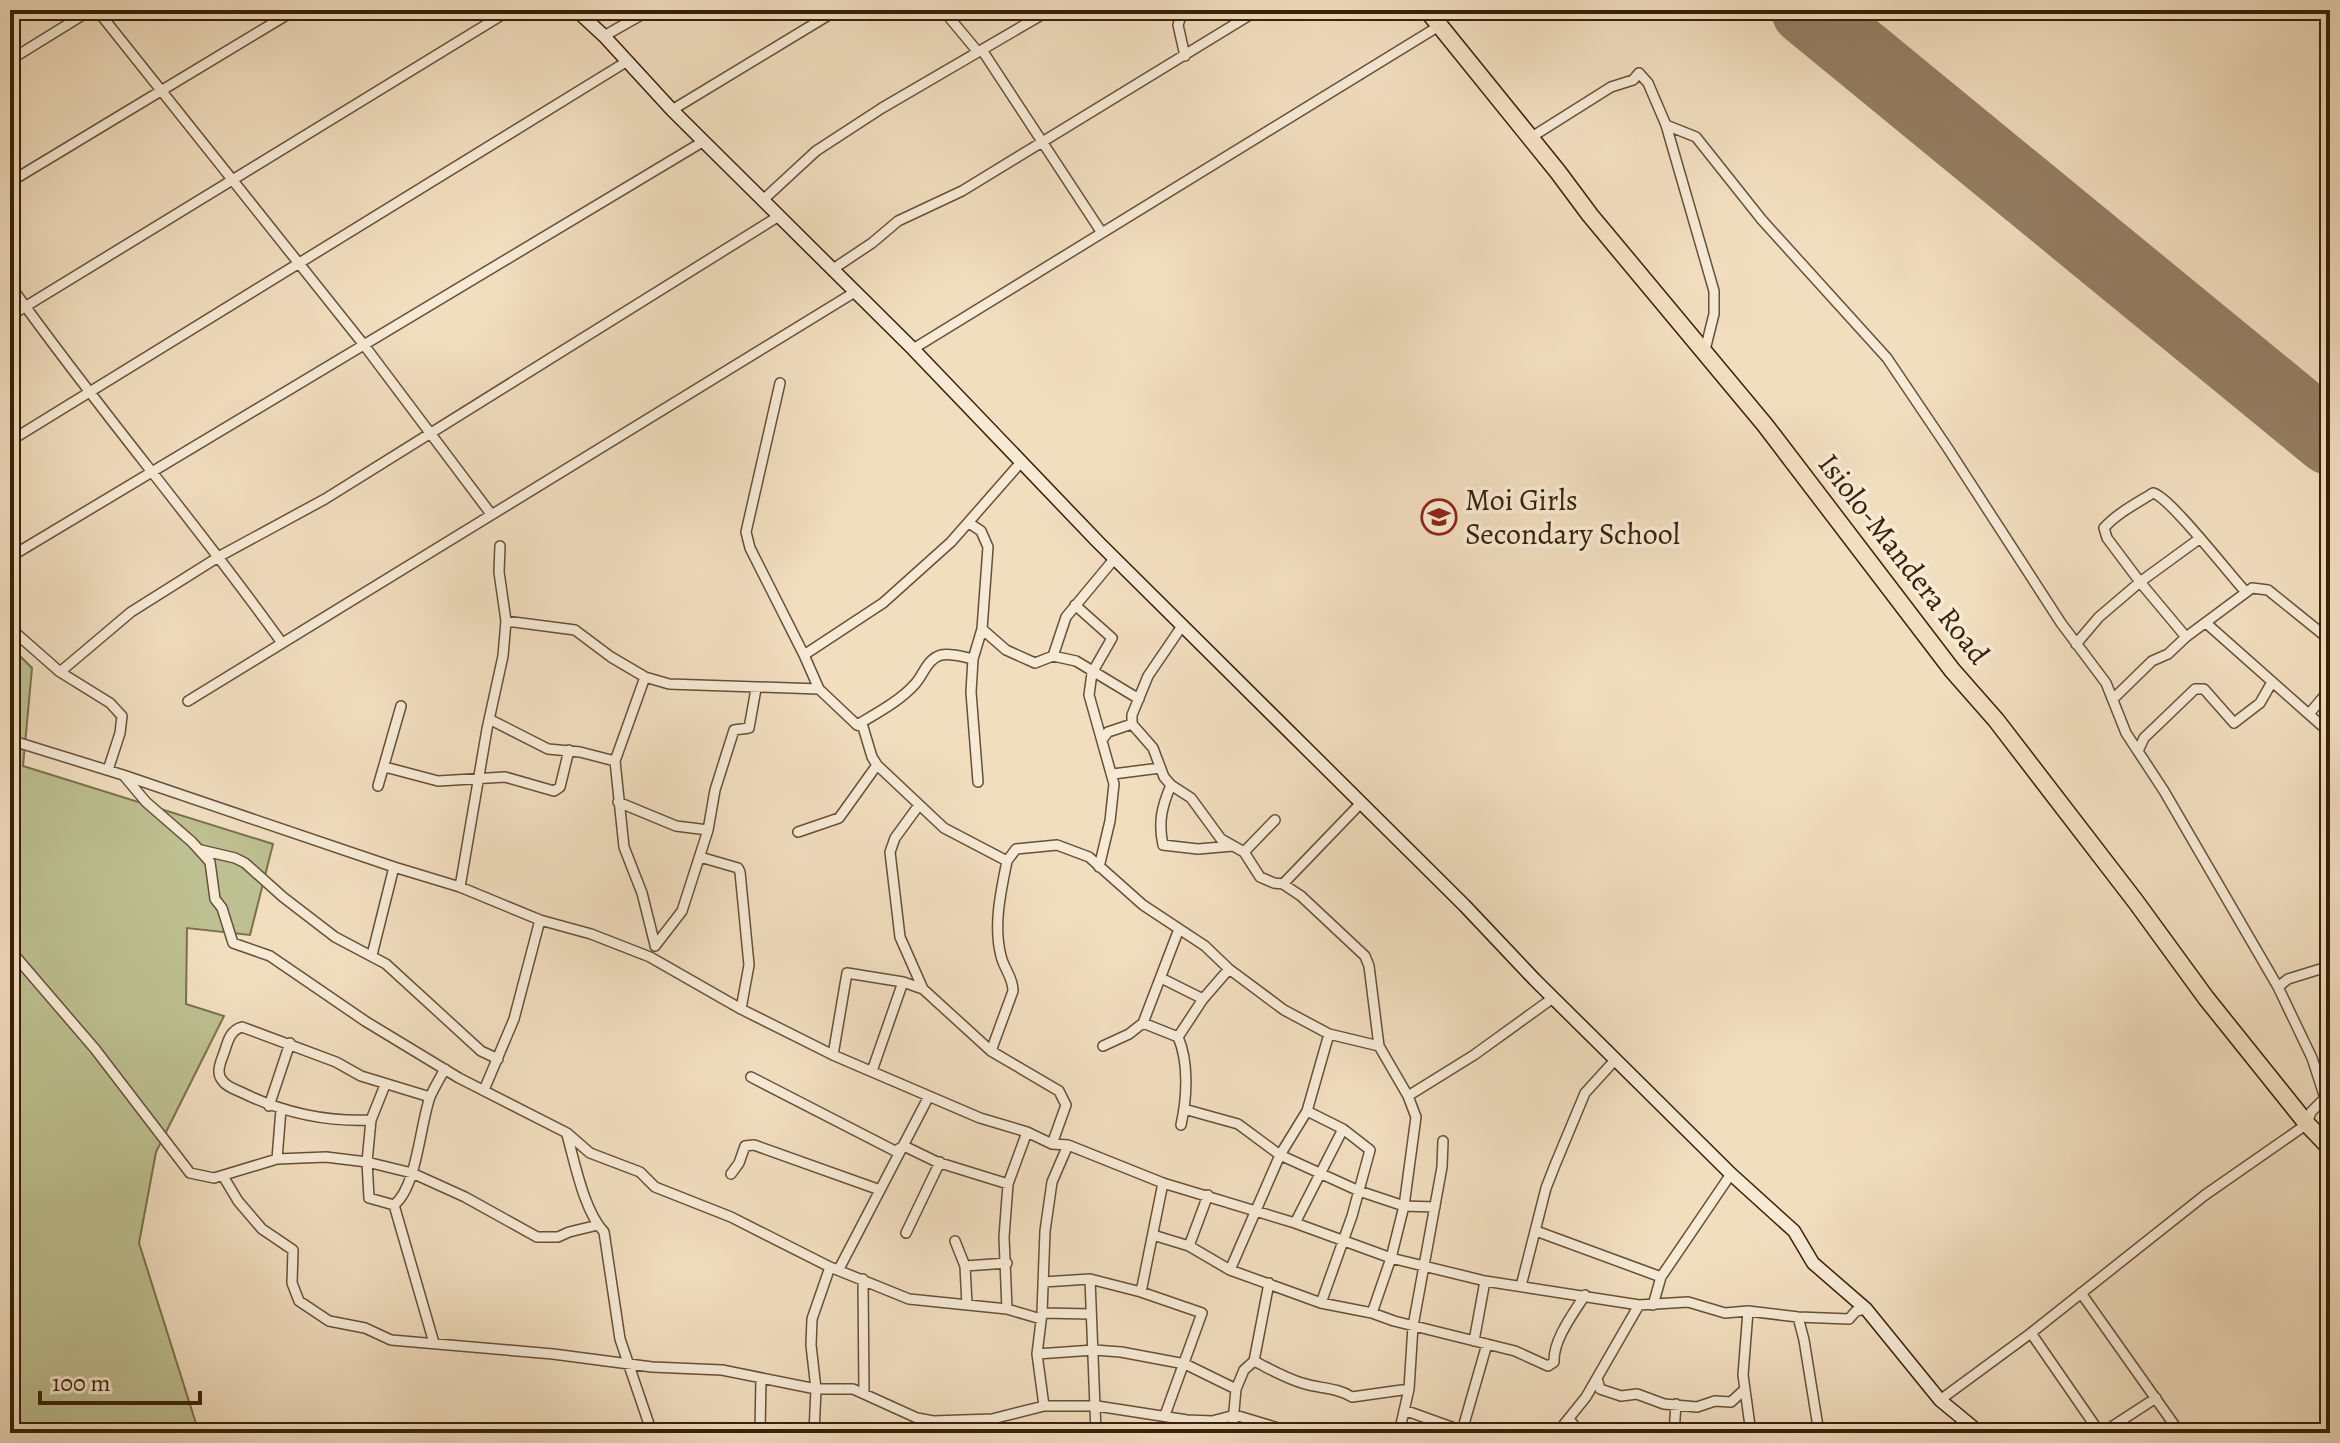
<svg xmlns="http://www.w3.org/2000/svg" width="2340" height="1443" viewBox="0 0 2340 1443" font-family="Alegreya,serif">
	<style>
		.green { fill: #bdc090; stroke: #7b704c; stroke-width: 2 }
		.lines { fill: none; stroke-linecap: round; stroke-linejoin: round }
		.taxiway { stroke: #957f64; stroke-width: 28 }
		.runway { stroke: #957f64; stroke-width: 72 }
		.street-casing { stroke: #675036; stroke-width: 12 }
		.secondary-casing { stroke: #392008; stroke-width: 15 }
		.highway-casing { stroke: #392008; stroke-width: 19 }
		.street { stroke: #f6ead5; stroke-width: 9 }
		.secondary { stroke: #f6ead5; stroke-width: 12 }
		.highway { stroke: #f1debf; stroke-width: 16 }
		.labels { text-anchor: middle; dominant-baseline: central; stroke-width: 7; stroke-linejoin: round; paint-order: stroke }
		.poi-label { font-size: 30px; fill: #392008; stroke: #f6ead5; text-anchor: start }
		.street-label { font-size: 30px; fill: #392008; stroke: #f6ead5 }
	</style>
	<rect width="100%" height="100%" fill="#f1debf"/>
	<filter id="stains"><feTurbulence type="fractalNoise" baseFrequency=".0025" numOctaves="4"/><feColorMatrix values="0 0 0 0 .2 0 0 0 0 .09 0 0 0 0 .02 0 0 0 .5 -.17"/></filter>
	<radialGradient id="worn" r=".72"><stop offset=".6" stop-color="#630" stop-opacity="0"/><stop offset="1" stop-color="#630" stop-opacity=".3"/></radialGradient>
	<path class="green" d="M10 646 32 668 23 766 273 844 250 935 187 928 186 1004 224 1016 156 1152 139 1243 199 1433H10Z"/>
	<g class="lines">
		<path class="taxiway" d="M2312 424 2330 399"/>
		<path class="runway" d="M1807 10 2330 439"/>
		<defs>
			<path id="street" d="M97 10 364 345 491 514
				M943 10 978 52
				M1183 10 1178 25 1185 56
				M604 36 650 10
				M982 50 1102 233
				M10 60 91 10
				M672 110 837 10
				M1666 125 1696 137 1762 220 1887 358 1947 447 2061 623 2106 683 2126 733 2164 791 2278 987 2312 1058 2325 1098 2311 1112 2307 1124 2205 1195 2031 1333 1940 1400
				M1530 138 1611 87 1633 80 1639 73 1648 83 1666 125 1714 291V314L1704 354
				M10 182 295 10
				M763 200 816 151 882 108 1050 10
				M833 269 872 243 898 221 962 191 1258 10
				M10 285C97 408 195 521 282 643
				M10 316 510 10
				M913 349 1439 26
				M780 383 746 532 750 548 804 655 819 689
				M10 441 626 62
				M969 523 981 531 988 547 982 629 973 659 971 692 978 782
				M2199 539 2140 582 2107 538 2104 528C2116 514 2137 503 2153 493 2169 496 2229 574 2245 591
				M10 557 704 141
				M1075 605 1112 638 1092 673 1089 695 1114 784 1110 821 1099 867
				M506 621 575 630 611 657 645 677 669 684 819 689 857 725 863 727 872 757 877 765 944 828 1007 861 1016 849 1057 845 1089 857 1143 905 1205 946 1229 969 1284 1010 1329 1034 1379 1046
				M2206 623 2330 733
				M1182 626 1148 676 1132 715V724L1153 748 1164 777 1171 785 1191 798 1221 839 1244 852 1260 877 1274 883 1283 884 1301 896 1365 956 1369 966 1379 1046 1408 1096 1416 1117 1404 1206 1391 1258 1372 1313
				M10 628 60 672 110 703 122 716 120 733 108 770
				M982 629 1006 650 1035 663 1053 656 1076 661 1139 699
				M2076 644 2099 617 2140 582 2186 637
				M804 655 883 603 951 542 1022 461
				M1053 656 1066 617 1115 558
				M60 672 131 612 220 556 325 499 779 216
				M2113 699 2152 661 2168 654 2186 637 2252 588 2268 590 2330 640
				M188 701 855 292
				M2309 714 2330 689
				M491 720 548 749 580 752 615 761 624 847 642 893 655 945
				M857 725C877 713 900 701 915 684 924 674 927 659 941 655 951 653 964 657 973 659
				M10 740 123 775 394 867 460 887 540 920 591 934 650 957 741 1009 833 1055 980 1118 1027 1132 1052 1144 1068 1145 1163 1183 1295 1223 1391 1258 1485 1281 1639 1305 1688 1302 1725 1313 1748 1311 1798 1317 1849 1319 1856 1311 1866 1309
				M1102 740 1108 732 1132 724
				M2138 751 2144 738 2195 689H2204L2234 723 2260 703 2272 682
				M615 761 645 677
				M385 767 438 781 505 777 554 791 560 787 569 750
				M1113 774 1160 768
				M125 777 146 802 192 842 210 862 215 899 222 908 233 943 270 956 365 1021 459 1078 567 1133 590 1153 640 1172 655 1187 731 1217 830 1267 909 1299 1007 1309 1041 1319
				M1171 785C1162 806 1158 822 1163 845L1198 849 1233 846
				M378 786 401 706
				M618 802 676 826 708 830
				M919 805 895 838 890 852 900 937 923 989 991 1051 1059 1091 1066 1105 1052 1144
				M798 832 839 818 877 765
				M201 850 235 858 245 863 283 897 335 937 386 964 481 1051 498 1059
				M1244 852 1275 820
				M700 857 738 868 740 872 749 965 741 1009
				M1283 884 1361 803
				M460 887 487 729 503 656 506 621 499 572 500 546
				M655 946 682 911 708 830 715 790 734 730 749 728 756 689
				M10 950 95 1049 190 1173 214 1178 277 1159 326 1157 367 1162 412 1173 465 1197 537 1237H558L569 1232 598 1225
				M372 955 394 867
				M1161 978 1203 999
				M2278 987 2288 979 2330 966
				M1143 1023 1178 1037C1189 1062 1187 1098 1181 1125
				M1178 1037 1203 999 1229 969
				M1103 1046 1129 1034 1143 1023 1179 929
				M991 1051 1013 991C1013 977 1004 969 1001 956 993 925 1001 891 1007 861
				M833 1055 847 973 903 982 923 989
				M872 1071 903 982
				M751 1077 895 1151 904 1146 937 1162 1008 1184
				M385 1085 371 1120C325 1122 284 1113 243 1093 237 1090 226 1087 222 1080 215 1072 222 1059 225 1050 228 1040 231 1030 242 1027L336 1062 361 1076 430 1097
				M484 1090 514 1019 540 920
				M1408 1096 1474 1055 1553 998
				M269 1106 290 1043
				M1184 1109 1238 1124 1280 1155 1359 1191 1404 1206 1435 1207
				M1307 1111 1343 1129 1370 1150 1352 1216 1321 1303
				M371 1120 367 1162 369 1198 394 1205C417 1187 420 1125 430 1097 434 1088 440 1078 445 1069
				M567 1135C575 1163 584 1211 604 1232L620 1339 652 1433
				M277 1159 281 1109
				M731 1174 739 1163 745 1146 754 1145 880 1190
				M223 1176 238 1201 262 1229 293 1250 292 1283 299 1301 329 1321 365 1328 391 1340 553 1354 652 1367 722 1370 816 1389H853L917 1418 933 1421 992 1419 1044 1406H1097L1187 1420 1212 1421 1235 1415 1295 1433
				M394 1205 434 1343
				M1295 1223 1343 1129
				M1536 1231 1661 1277
				M906 1233 940 1162
				M1153 1235 1189 1246 1230 1270 1321 1303 1372 1313 1394 1321 1515 1351 1548 1366 1554 1362C1553 1340 1573 1314 1585 1295
				M955 1241 965 1266 967 1305
				M1189 1246 1208 1195
				M965 1266 1007 1263
				M839 1269 929 1096
				M1230 1270 1280 1155 1307 1111 1329 1034
				M863 1279 864 1392
				M1090 1279 1141 1292 1202 1313 1165 1415
				M1043 1282 1090 1279 1096 1433
				M1521 1286 1546 1188 1555 1165 1585 1093 1615 1060
				M1141 1292 1163 1183
				M2081 1293 2180 1433
				M1653 1305 1661 1277 1731 1174
				M1007 1309 1004 1237 1008 1184 1027 1132
				M1748 1311 1743 1375 1751 1433
				M1042 1313 1091 1314
				M1798 1317 1804 1340 1819 1433
				M2031 1333 2100 1433
				M1474 1341 1485 1281
				M1037 1354 1094 1350 1121 1352 1185 1364 1236 1389
				M1254 1361C1270 1369 1285 1378 1302 1383 1320 1389 1336 1387 1352 1397L1409 1389
				M1597 1378 1600 1389 1621 1396 1637 1394 1664 1404 1697 1407 1715 1401 1731 1402 1744 1390
				M1044 1406 1037 1354 1042 1313 1045 1231 1052 1182 1068 1145
				M1404 1410 1468 1433
				M917 1418 923 1433
				M992 1419 995 1433
				M1569 1419 1580 1433
				M452 1429 463 1433
				M1462 1431 1487 1344
				M760 1433 761 1378
				M814 1433 816 1389 811 1345 812 1319 830 1267
				M1232 1433 1236 1389 1244 1370 1254 1361 1269 1283
				M1399 1433 1409 1389 1413 1326 1442 1167 1443 1141
				M1557 1433 1586 1397 1639 1305
				M1674 1433 1676 1404
				M2102 1433 2156 1398"/>
			<path id="secondary" d="M576 10 604 36 672 110 913 349 1098 542 1465 906 1535 980 1731 1174 1794 1231 1813 1263 1866 1309 1940 1400 1980 1433"/>
			<path id="highway" d="M1427 10 1558 172 1590 215 1765 425 1952 670 1996 720 2136 902 2206 998 2307 1124 2330 1148"/>
		</defs>
		<use href="#street" class="street-casing"/>
		<use href="#secondary" class="secondary-casing"/>
		<use href="#highway" class="highway-casing"/>
		<use href="#street" class="street"/>
		<use href="#secondary" class="secondary"/>
		<use href="#highway" class="highway"/>
	</g>
	<defs>
		<symbol id="school-ring" viewBox="-11 -11 22 22"><circle r="9.5" fill="#f6ead5" stroke="#8f2418" stroke-width="1.5"/><path d="M0-5L7-2L0 1L-7-2ZM-4 1L0 2.5L4 1V4Q0 6-4 4Z" fill="#8f2418"/></symbol>
	</defs>
	<g fill-rule="evenodd">
		<use href="#school-ring" x="1419" y="497" width="40" height="40"/>
	</g>
	<g class="labels">
		<g class="poi-label">
			<text x="1465" y="500">Moi Girls<tspan x="1465" dy="34">Secondary School</tspan></text>
		</g>
		<g class="street-label">
			<text transform="translate(1904 559) rotate(52)">Isiolo-Mandera Road</text>
		</g>
	</g>
	<rect width="2340" height="1443" fill="none" stroke="#f1debf" stroke-width="40"/>
	<rect x="12" y="12" width="2316" height="1419" fill="none" stroke="#392008" stroke-width="4"/>
	<rect x="20" y="20" width="2300" height="1403" fill="none" stroke="#392008" stroke-width="2"/>
	<path d="M40 1391v12h160v-12" fill="none" stroke="#392008" stroke-width="4"/>
	<text x="52" y="1391" font-size="24" fill="#392008" stroke="#f6ead5" stroke-width="6" paint-order="stroke">100 m</text>
	<rect width="100%" height="100%" filter="url(#stains)"/>
	<rect width="100%" height="100%" fill="url(#worn)"/>
</svg>
